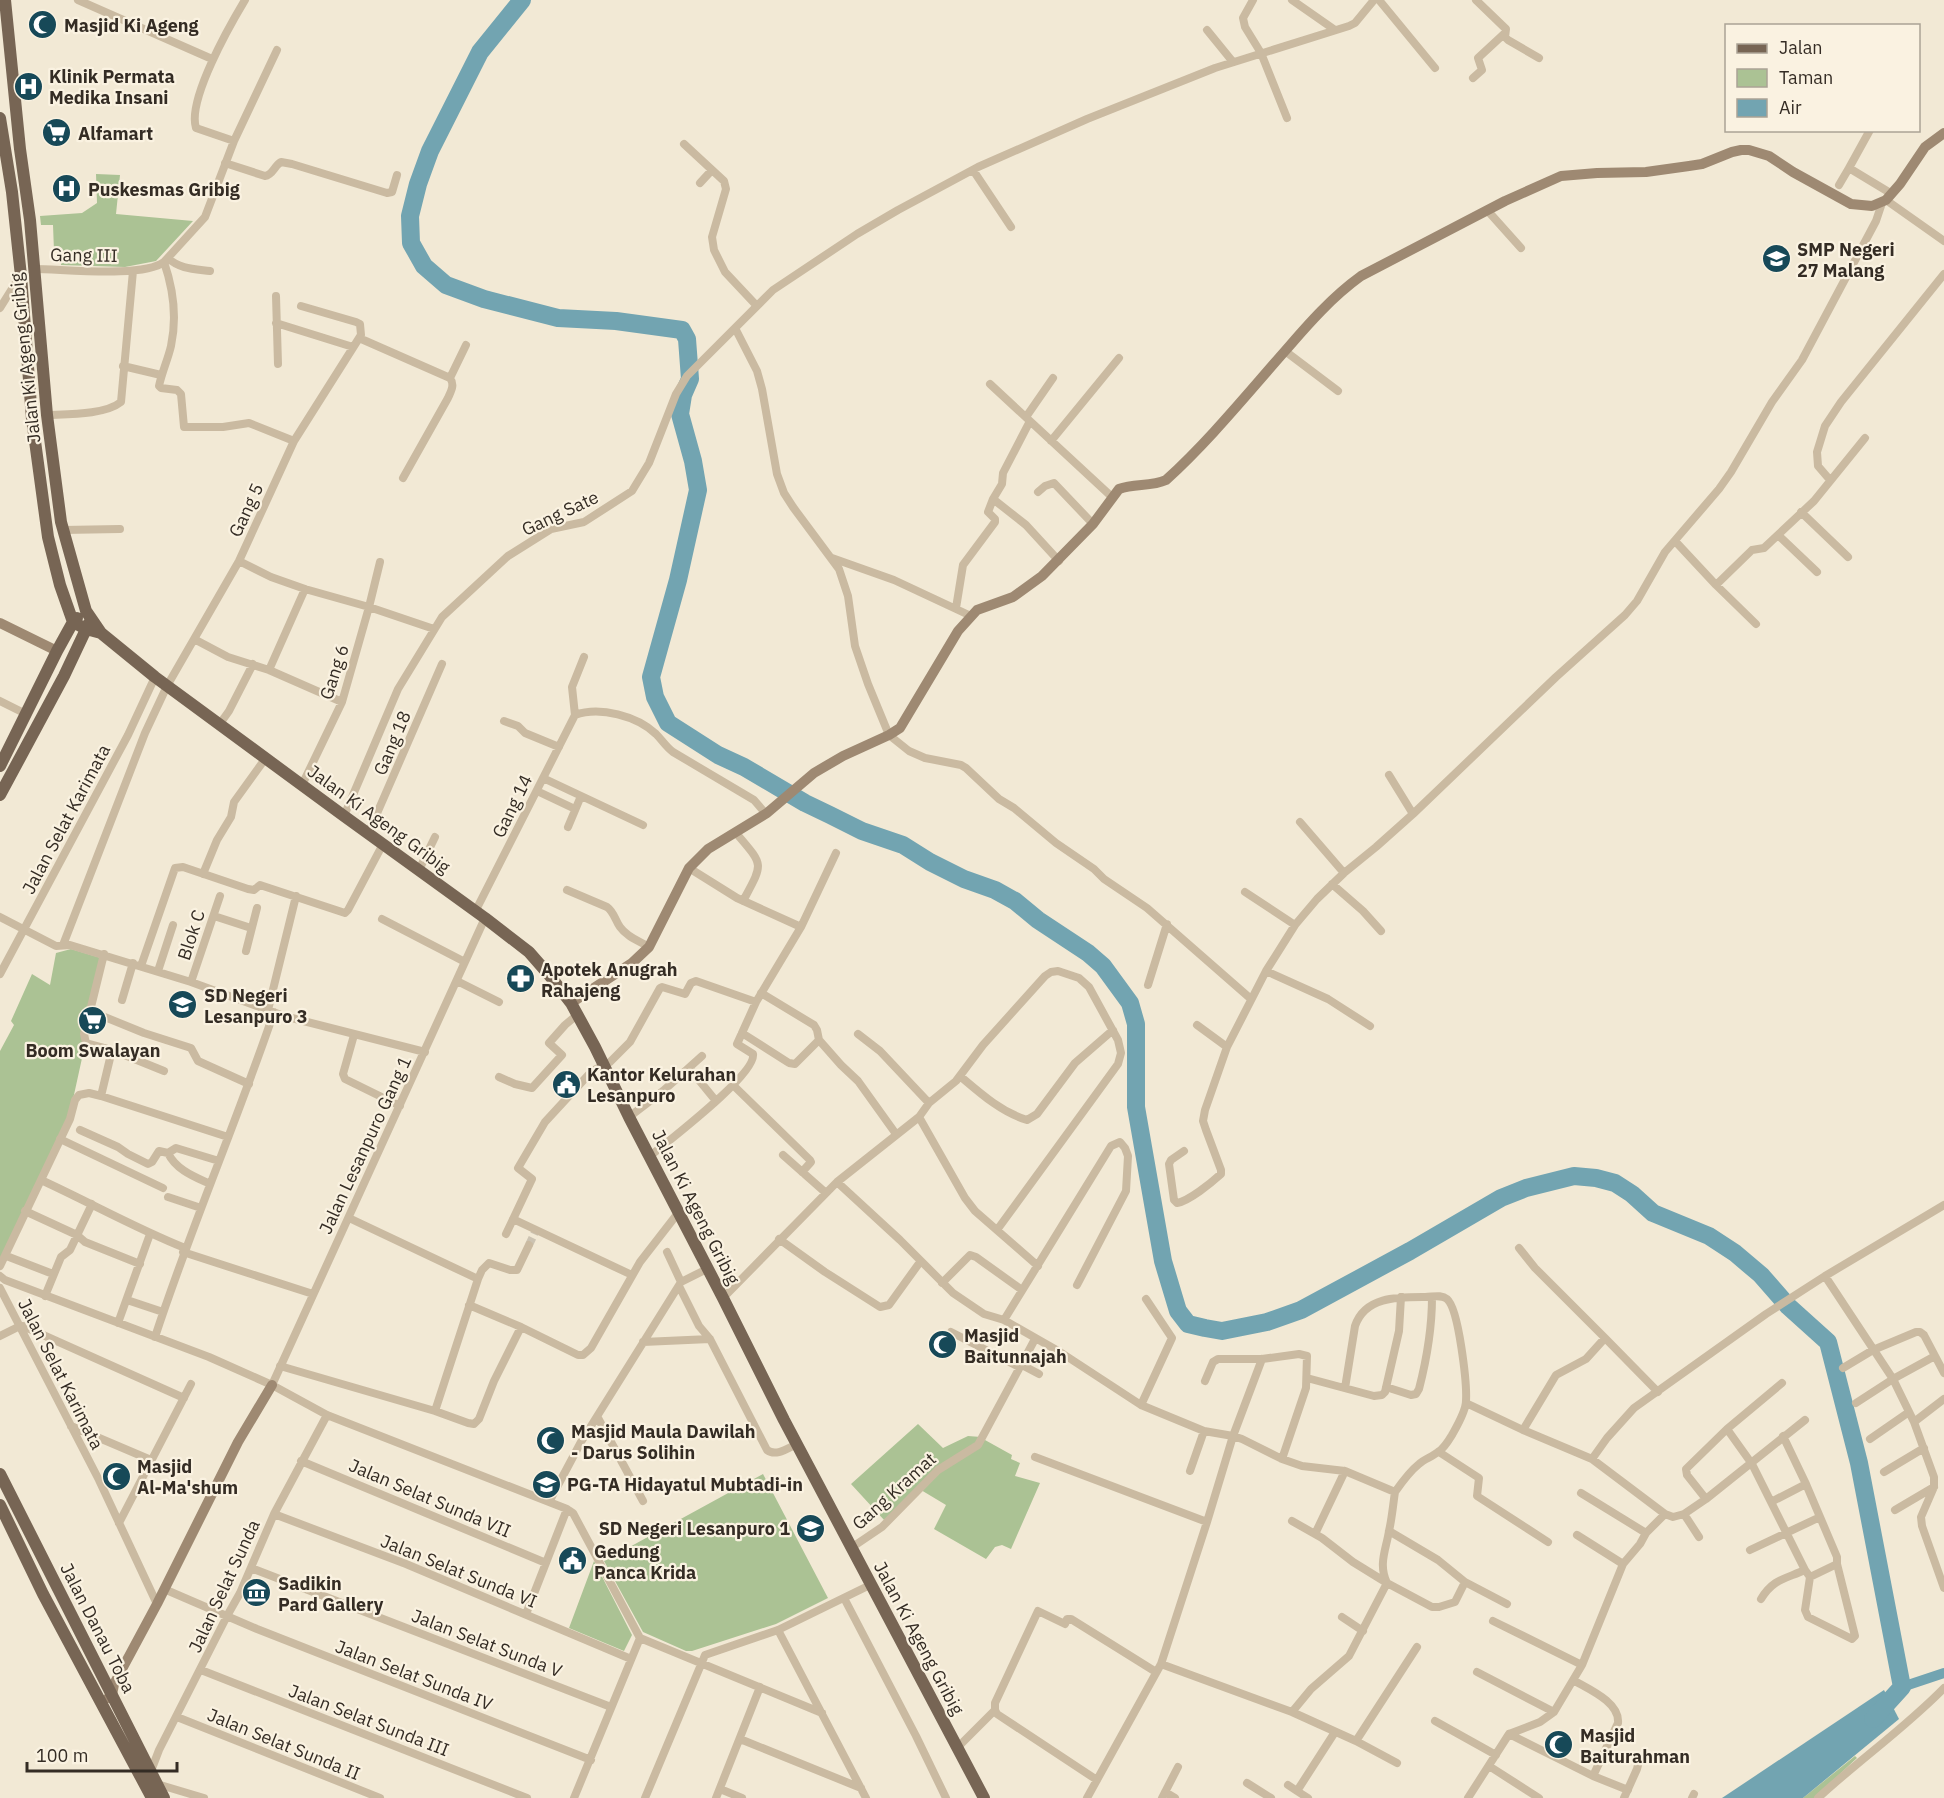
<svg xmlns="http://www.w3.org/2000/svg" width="1944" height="1798" viewBox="0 0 1944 1798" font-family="'IBM Plex Sans',sans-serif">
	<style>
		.green { fill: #abc294 }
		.water { fill: #72a4b1 }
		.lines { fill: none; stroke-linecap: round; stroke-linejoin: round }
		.canal { stroke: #72a4b1; stroke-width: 10 }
		.river { stroke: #72a4b1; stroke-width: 18 }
		.street-tunnel { stroke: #ccc3b2; stroke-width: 8; stroke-dasharray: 8 4; stroke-linecap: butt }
		.street { stroke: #cabaa1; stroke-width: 8 }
		.secondary { stroke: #9e8972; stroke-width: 10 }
		.primary { stroke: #776554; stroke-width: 12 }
		.labels { text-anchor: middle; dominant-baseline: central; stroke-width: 4.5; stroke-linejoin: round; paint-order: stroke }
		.poi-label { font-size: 18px; font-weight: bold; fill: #342c24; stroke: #faf2e1; text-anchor: start }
		.street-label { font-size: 18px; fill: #342c24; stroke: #faf2e1 }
	</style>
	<rect width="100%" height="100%" fill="#f2e9d5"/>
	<path class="green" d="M96 174 120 175 116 214 193 221 156 261 125 267 61 265 62 252 54 251 53 225H41L40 216 82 213 97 203Z
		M71 949 101 958 93 1008 70 1113 0 1265V1051L14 1025 11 1021 32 974 50 985 56 953Z
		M918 1424 943 1448 968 1436 981 1437 975 1444 945 1463 885 1521 851 1484Z
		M985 1440 1012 1455 1011 1459 1020 1463 1015 1476 1040 1483 1011 1549 1002 1545 995 1547 986 1559 934 1529 946 1505 921 1490 938 1474Z
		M763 1474 828 1598 776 1624 692 1651H686L643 1632 604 1561Z
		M594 1561 632 1635 624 1651 569 1628Z
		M1855 1756 1857 1758 1814 1798H1803Z"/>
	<path class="water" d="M1884 1690 1899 1719 1803 1798H1722Z"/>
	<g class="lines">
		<path class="canal" d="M1902 1687 1944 1673"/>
		<path class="river" d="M522 0 480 52 430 151 418 184 410 216 411 243 424 266 446 285 484 299 558 318 616 321 682 330 687 339 690 379 683 395 680 414 693 461 698 490 678 580 651 677 655 697 668 723 718 755 744 767 805 803 830 815 862 831 903 845 930 862 964 879 995 890 1015 901 1038 920 1088 953 1103 966 1130 1003 1136 1024V1107L1163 1261 1178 1311 1188 1324 1205 1328 1222 1331 1267 1322 1301 1310 1410 1251 1501 1198 1526 1188 1574 1176 1596 1178 1615 1183 1632 1194 1653 1213 1709 1236 1735 1253 1761 1275 1788 1306 1828 1342 1859 1463 1902 1687 1873 1719"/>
		<path class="street-tunnel" d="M529 1245 536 1230"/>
		<path class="street" d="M78 0 212 59
			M1253 0 1243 18 1245 27 1261 53 1287 118
			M1292 0 1335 30
			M1379 0 1435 68
			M1476 0 1506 29 1505 37 1508 40 1539 58
			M1207 30 1233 62
			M1473 78 1482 70 1478 58 1505 33
			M1870 130 1849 168 1892 194
			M234 141 196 128C187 100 230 25 245 0
			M684 144 724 181 726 189 712 237 714 250 725 272 756 305
			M225 163 265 176C273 175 274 166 281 162L292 164 387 193 392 192 397 175
			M973 170 1011 227
			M700 183 712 170
			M1839 185 1849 168
			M1886 200 1944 241
			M1487 210 1521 248
			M168 258C179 269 195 269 210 271
			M164 262C173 288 177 318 171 346 168 359 162 372 159 386L161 388 177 390 181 394 184 427H223L249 423 294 441
			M35 269C63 269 143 278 164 262L205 217 234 141 277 50
			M276 296 278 364
			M0 308 20 276
			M276 323 353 347
			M735 328 757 371 762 389 777 474 784 493 793 507 839 569 848 596 855 646 868 684 889 735 909 751 925 758 961 765 966 768 999 799 1014 808 1056 843 1094 869 1104 879 1147 908 1251 999
			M359 338 450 378
			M1285 351 1338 391
			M123 366 161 375
			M990 384 1112 497
			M47 415C67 414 105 415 121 402L133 271
			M1026 417 1053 378
			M1030 421 1003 473 1002 484 993 499 1026 525 1059 561
			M1051 441 1119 358
			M403 478 448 398C451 391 455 385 450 378L466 345
			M1830 480 1818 466 1817 452 1825 426 1841 402 1944 274
			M1038 492 1045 486 1054 483 1093 524
			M1801 512 1848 557
			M63 530 120 529
			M1778 535 1817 572
			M1675 541 1716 585 1756 624
			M832 558 894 580 971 616
			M239 561 271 577 305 589 369 607 434 629
			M1716 585 1752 550 1764 548 1814 501 1865 438
			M956 608 963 565 995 522V519L988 512 993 499
			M194 639 228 657 269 670 342 702
			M269 670 305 589
			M0 701 26 714
			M575 715C600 706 637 716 656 734 662 740 666 747 673 752L754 800 766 814
			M575 715 572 687 584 657
			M504 721 518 726 525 733 559 747
			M219 725 229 711 253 664
			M1389 775 1413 814
			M543 778 643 825
			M302 785 342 702 369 607 380 562
			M537 791 575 809
			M344 816 398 689 442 617 508 556 551 529 584 522 632 491 649 463 676 394 687 376 773 290 857 234 898 210 978 167 1087 119 1215 68 1349 26 1355 23 1374 0
			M1300 822 1344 873
			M568 827 581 796
			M736 833C764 866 764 862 743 901
			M368 834 442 664
			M689 868 737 898 801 927
			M419 870 435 837
			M203 874 217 840 231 817 234 802 265 759
			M1332 884 1363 911 1381 931
			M567 890 607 907C614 912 615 920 620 927 627 937 639 941 649 947
			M1245 892 1295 925
			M476 910 575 715
			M214 916 251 928
			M0 917 56 946 70 945 191 982 284 1016 425 1052
			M382 919 465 962
			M63 945 145 733 167 686 239 561 294 441 361 335 360 324 356 322 301 306
			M246 951 257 908
			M104 954 90 1011 144 1033 191 1048 198 1061 249 1084
			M141 966 175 868 183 867 248 889 254 890 260 885 345 913 348 910 383 844
			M158 971 173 925
			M1266 971 1328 999 1370 1026
			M0 974 128 735 155 677
			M457 981 499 1002
			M191 982 220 896
			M1148 985 1167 924
			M761 993 814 1025 817 1030 819 1040 841 1065 858 1081 896 1134
			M122 1000 133 963
			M268 1010 296 896
			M90 1011 84 1034 86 1043 112 1050 101 1096
			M1197 1025 1227 1047
			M742 1033 789 1063 795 1064 819 1040
			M858 1034 880 1051 929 1103 919 1117 965 1198 975 1211 1038 1266
			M354 1035 343 1074 345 1079 400 1106
			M112 1050 164 1071
			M689 1068 716 1101
			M960 1076C980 1093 1001 1112 1027 1120L1037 1114 1075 1063 1113 1030
			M499 1077 515 1084 532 1088 562 1055 549 1043 565 1025 577 1015
			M734 1086 810 1160 811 1162 802 1172
			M929 1103 956 1081 983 1045 1045 976 1051 972 1058 971 1079 978 1089 987 1118 1040 1121 1053 1118 1064 997 1230
			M629 1117 663 1091 702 1056
			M80 1130 118 1147 128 1154 148 1164 152 1162 159 1151 168 1153 176 1148 219 1161
			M60 1139 163 1188
			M1184 1151 1171 1160 1169 1164 1174 1200 1177 1203C1189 1201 1211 1183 1221 1174V1170L1206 1130 1203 1121 1205 1110 1227 1047 1266 971 1295 925 1317 899 1344 873 1376 847 1413 814 1556 677 1625 615 1637 601 1665 552 1719 489 1731 472 1772 402 1802 360 1876 221 1882 203
			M168 1153C176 1170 195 1177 210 1184
			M783 1155 826 1193
			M649 1157C668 1141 757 1074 753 1054L737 1044 756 1002
			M41 1180C89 1202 135 1228 185 1248
			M837 1182 900 1240 953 1293 984 1314 1004 1320 1060 1352 1141 1405 1204 1431 1233 1436 1242 1439 1282 1459 1302 1466 1345 1471 1395 1492C1393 1505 1392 1518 1389 1531 1386 1550 1378 1564 1387 1583
			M168 1197 201 1208
			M1944 1205 1825 1276 1893 1379 1914 1422 1934 1477V1487L1921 1517 1922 1526 1944 1588
			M25 1211 77 1235 85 1242 140 1264
			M349 1218 478 1279 435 1411
			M513 1219 632 1275
			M506 1234 532 1179 518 1168 545 1122 592 1071 610 1062 630 1042 660 988 662 987 685 994 691 983 696 981 756 1002 801 927 836 853
			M779 1239 825 1272 880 1307 889 1305 920 1262
			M1519 1248 1535 1268 1605 1338 1586 1359 1556 1375 1523 1430
			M183 1252 313 1294
			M667 1252 681 1282
			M9 1257 53 1274
			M0 1266 70 1119 75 1100 79 1095 89 1093 101 1096 228 1137
			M0 1276 5 1280 209 1357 272 1385 327 1415 567 1509 573 1513 640 1638
			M478 1279 482 1270 489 1263 510 1270H517L529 1245
			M942 1283 970 1255 976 1257 1022 1290
			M679 1286 699 1326 710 1339 767 1450C776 1457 788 1448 797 1444
			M0 1288 99 1480 157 1604
			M45 1296 61 1257 70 1250 92 1204
			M723 1298 837 1182 919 1117
			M127 1300 163 1312
			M469 1305 521 1327
			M1004 1320 1111 1146 1120 1142 1125 1148 1128 1156 1126 1191 1077 1285
			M118 1323 150 1234
			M951 1332 1019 1367
			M0 1336 20 1326H23L184 1398
			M155 1337C191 1227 237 1121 274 1012
			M1605 1338 1658 1392
			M643 1342 710 1339
			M1020 1364 1039 1374
			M280 1366 435 1411 468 1423 474 1424 479 1419 494 1381 521 1327 578 1355H583L591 1348 640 1262 678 1213
			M1843 1368 1873 1350 1916 1332H1920L1924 1335 1944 1373
			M1307 1378 1374 1396 1382 1395 1385 1392 1399 1331 1401 1297
			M1205 1381 1213 1362 1218 1359H1262L1299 1354 1307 1356 1306 1388 1282 1459
			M272 1385 485 918
			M1386 1387 1411 1395 1416 1394 1419 1389C1427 1358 1432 1329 1432 1297
			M1345 1388 1355 1326C1365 1296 1399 1297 1425 1297 1433 1297 1441 1294 1447 1299 1459 1309 1467 1384 1466 1401 1466 1411 1457 1426 1452 1435 1449 1440 1443 1449 1438 1452 1432 1457 1424 1459 1419 1464 1409 1472 1402 1482 1395 1492
			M1466 1403 1523 1430 1592 1459 1665 1514 1673 1517 1684 1514 1706 1499 1805 1420
			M1856 1403 1893 1379 1935 1356
			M1141 1405 1172 1338 1146 1299
			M598 1418 643 1501
			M1914 1422 1944 1399
			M71 1426 151 1460
			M1727 1429 1752 1464 1805 1570 1810 1577 1805 1610 1808 1617 1852 1639 1855 1636 1837 1564
			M1870 1439 1909 1412
			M1439 1452 1479 1478 1477 1496 1548 1542
			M1035 1457 1207 1522
			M1592 1459 1607 1438 1634 1408 1766 1314 1825 1276
			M301 1461 546 1563
			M1190 1471 1204 1431
			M1884 1472 1924 1448
			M1806 1484 1837 1557V1564L1810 1577
			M1581 1493 1646 1533
			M1706 1499 1687 1475 1686 1469 1727 1429 1782 1383
			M549 1502 581 1442 681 1282 707 1269
			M1771 1502 1806 1484 1783 1436
			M1895 1510 1934 1487
			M274 1514 406 1564 631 1659
			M1684 1514 1699 1537
			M1292 1521 1322 1538 1353 1562 1387 1583 1432 1607H1439L1455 1602 1465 1582
			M119 1523 191 1384
			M1389 1531 1438 1560 1465 1582 1507 1604
			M1315 1534 1345 1471
			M1577 1535 1623 1564
			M851 1548 882 1527 938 1470 978 1445 1035 1339
			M1750 1550 1820 1517
			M251 1568 611 1707
			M164 1589 257 1629 591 1760
			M844 1598 916 1736 946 1798
			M1761 1599C1773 1579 1785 1579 1805 1570
			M526 1614 567 1509
			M1342 1617 1363 1631
			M1493 1621 1582 1665
			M778 1630 866 1798
			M1161 1664 1292 1712 1356 1741 1397 1763
			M201 1670 527 1798
			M1477 1672 1554 1712
			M1573 1680C1588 1689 1620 1702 1618 1723L1593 1776
			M1292 1712 1311 1689 1349 1656 1387 1583
			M177 1717 380 1798
			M1435 1721 1496 1755
			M1509 1734 1593 1776 1628 1790
			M740 1739 861 1788
			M1356 1741 1417 1647
			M957 1748 995 1710
			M1489 1766 1539 1798
			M151 1771 159 1750 227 1616 240 1593 274 1514 327 1415
			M1097 1780 997 1714 995 1710V1703L1038 1611 1065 1624 1067 1619H1071L1156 1672
			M1247 1783 1271 1798
			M157 1784 204 1798
			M1288 1785 1297 1791
			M720 1789 742 1798
			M1165 1792 1175 1798
			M574 1798 640 1638 822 1713
			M645 1798 705 1655 778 1630 870 1585
			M716 1798 760 1687
			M1087 1798 1161 1664 1207 1522 1233 1436 1262 1359
			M1162 1798 1178 1767
			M1308 1798 1297 1791 1335 1732
			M1468 1798 1509 1734 1540 1722 1554 1712 1582 1665 1623 1564 1640 1544 1646 1533 1665 1514
			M1624 1798 1637 1769 1640 1757
			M1692 1798 1694 1794
			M1818 1798C1859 1760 1905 1728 1944 1688"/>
		<path class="secondary" d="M0 623 57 651
			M571 1003 632 963 649 947 689 868 708 849 767 813 814 773 843 756 889 735 900 728 958 631 977 610 1013 597 1042 576 1093 524 1119 489C1134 483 1151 487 1166 480 1209 441 1247 394 1285 351 1309 323 1332 297 1361 276L1505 201 1561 176 1597 173 1646 172 1689 166 1702 164 1732 152 1741 150H1749L1769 156 1793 172 1851 204 1872 206 1886 200 1900 184 1925 147 1944 133
			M108 1698 112 1695 114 1684 157 1604 238 1442 272 1385"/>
		<path class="primary" d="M5 0 20 149 30 220 47 415 61 522 86 611 101 633 155 677 344 816 485 918 529 952 550 976 571 1003 595 1047 629 1117 723 1298 784 1420 984 1798
			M0 118 12 192 21 276 32 419 48 537 60 585 73 622 86 629 101 633
			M0 766 57 651 73 622 77 618
			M0 795 64 676 89 623
			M0 1474 164 1798
			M0 1505 43 1594 152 1798"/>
	</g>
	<defs>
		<symbol id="mosque-disc" viewBox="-11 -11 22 22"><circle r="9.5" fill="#174958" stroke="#faf2e1"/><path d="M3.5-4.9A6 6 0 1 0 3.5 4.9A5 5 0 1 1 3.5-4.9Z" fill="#fff"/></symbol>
		<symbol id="hospital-disc" viewBox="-11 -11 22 22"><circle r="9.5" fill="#174958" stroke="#faf2e1"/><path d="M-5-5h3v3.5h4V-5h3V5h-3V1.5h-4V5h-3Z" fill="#fff"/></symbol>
		<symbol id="supermarket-disc" viewBox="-11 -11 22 22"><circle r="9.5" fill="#174958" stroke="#faf2e1"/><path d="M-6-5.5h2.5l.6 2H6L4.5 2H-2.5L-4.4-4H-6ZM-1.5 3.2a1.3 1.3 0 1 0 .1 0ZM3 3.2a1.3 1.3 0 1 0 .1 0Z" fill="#fff"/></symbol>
		<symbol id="school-disc" viewBox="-11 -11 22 22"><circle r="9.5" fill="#174958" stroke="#faf2e1"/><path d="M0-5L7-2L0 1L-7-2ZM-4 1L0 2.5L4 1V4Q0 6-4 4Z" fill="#fff"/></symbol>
		<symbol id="pharmacy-disc" viewBox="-11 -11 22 22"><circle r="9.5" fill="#174958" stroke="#faf2e1"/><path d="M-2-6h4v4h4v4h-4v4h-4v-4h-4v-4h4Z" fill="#fff"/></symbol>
		<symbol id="civic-disc" viewBox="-11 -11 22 22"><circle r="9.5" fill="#174958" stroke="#faf2e1"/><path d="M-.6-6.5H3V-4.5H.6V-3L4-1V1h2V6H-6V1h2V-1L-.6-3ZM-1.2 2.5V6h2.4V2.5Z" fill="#fff"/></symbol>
		<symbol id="museum-disc" viewBox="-11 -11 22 22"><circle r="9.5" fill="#174958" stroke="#faf2e1"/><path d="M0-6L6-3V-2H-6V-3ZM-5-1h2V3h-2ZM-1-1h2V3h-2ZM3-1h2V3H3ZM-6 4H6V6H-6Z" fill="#fff"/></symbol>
	</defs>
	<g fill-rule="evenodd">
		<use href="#mosque-disc" x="26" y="8" width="33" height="33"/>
		<use href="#hospital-disc" x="12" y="70" width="33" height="33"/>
		<use href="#supermarket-disc" x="40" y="116" width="33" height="33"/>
		<use href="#hospital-disc" x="50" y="172" width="33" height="33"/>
		<use href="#school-disc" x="1760" y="242" width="33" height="33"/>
		<use href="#pharmacy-disc" x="504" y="962" width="33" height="33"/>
		<use href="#school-disc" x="166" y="988" width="33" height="33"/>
		<use href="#supermarket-disc" x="76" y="1004" width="33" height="33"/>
		<use href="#civic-disc" x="550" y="1068" width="33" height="33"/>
		<use href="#mosque-disc" x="926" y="1328" width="33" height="33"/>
		<use href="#mosque-disc" x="534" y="1424" width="33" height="33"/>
		<use href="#mosque-disc" x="100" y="1460" width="33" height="33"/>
		<use href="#school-disc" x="530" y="1468" width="33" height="33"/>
		<use href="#school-disc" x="794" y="1512" width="33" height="33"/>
		<use href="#civic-disc" x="556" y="1544" width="33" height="33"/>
		<use href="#museum-disc" x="240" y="1576" width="33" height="33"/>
		<use href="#mosque-disc" x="1542" y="1728" width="33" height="33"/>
	</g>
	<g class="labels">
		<g class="poi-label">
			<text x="64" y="25">Masjid Ki Ageng</text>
			<text x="49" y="76">Klinik Permata<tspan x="49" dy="21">Medika Insani</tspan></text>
			<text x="78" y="133">Alfamart</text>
			<text x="88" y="189">Puskesmas Gribig</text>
			<text x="1797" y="249">SMP Negeri<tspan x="1797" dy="21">27 Malang</tspan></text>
			<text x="541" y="969">Apotek Anugrah<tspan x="541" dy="21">Rahajeng</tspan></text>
			<text x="204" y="995">SD Negeri<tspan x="204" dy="21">Lesanpuro 3</tspan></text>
			<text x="93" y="1050" text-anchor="middle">Boom Swalayan</text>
			<text x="587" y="1074">Kantor Kelurahan<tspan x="587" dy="21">Lesanpuro</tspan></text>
			<text x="964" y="1335">Masjid<tspan x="964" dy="21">Baitunnajah</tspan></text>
			<text x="571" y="1431">Masjid Maula Dawilah<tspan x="571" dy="21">- Darus Solihin</tspan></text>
			<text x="137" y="1466">Masjid<tspan x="137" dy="21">Al-Ma'shum</tspan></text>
			<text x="567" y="1484">PG-TA Hidayatul Mubtadi-in</text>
			<text x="790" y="1528" text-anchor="end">SD Negeri Lesanpuro 1</text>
			<text x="594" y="1551">Gedung<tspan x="594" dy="21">Panca Krida</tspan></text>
			<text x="278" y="1583">Sadikin<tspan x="278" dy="21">Pard Gallery</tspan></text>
			<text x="1580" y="1735">Masjid<tspan x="1580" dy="21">Baiturahman</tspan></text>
		</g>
		<g class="street-label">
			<text transform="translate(84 255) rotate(1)">Gang III</text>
			<text transform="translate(25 358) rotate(-96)">Jalan Ki Ageng Gribig</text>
			<text transform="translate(246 510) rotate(-65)">Gang 5</text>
			<text transform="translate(560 513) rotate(-25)">Gang Sate</text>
			<text transform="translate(334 672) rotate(-72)">Gang 6</text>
			<text transform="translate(392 743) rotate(-67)">Gang 18</text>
			<text transform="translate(512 806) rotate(-64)">Gang 14</text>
			<text transform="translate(66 819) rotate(-62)">Jalan Selat Karimata</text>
			<text transform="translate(379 819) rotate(36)">Jalan Ki Ageng Gribig</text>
			<text transform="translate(191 935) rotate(-72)">Blok C</text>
			<text transform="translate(365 1145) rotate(-65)">Jalan Lesanpuro Gang 1</text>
			<text transform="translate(696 1207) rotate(63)">Jalan Ki Ageng Gribig</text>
			<text transform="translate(61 1374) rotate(63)">Jalan Selat Karimata</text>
			<text transform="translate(894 1491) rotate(-42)">Gang Kramat</text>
			<text transform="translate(430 1498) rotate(23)">Jalan Selat Sunda VII</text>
			<text transform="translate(459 1571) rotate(22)">Jalan Selat Sunda VI</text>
			<text transform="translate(224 1586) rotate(-65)">Jalan Selat Sunda</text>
			<text transform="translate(98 1628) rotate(63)">Jalan Danau Toba</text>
			<text transform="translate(919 1638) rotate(62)">Jalan Ki Ageng Gribig</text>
			<text transform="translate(487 1643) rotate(21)">Jalan Selat Sunda V</text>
			<text transform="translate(414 1675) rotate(21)">Jalan Selat Sunda IV</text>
			<text transform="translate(369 1720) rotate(21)">Jalan Selat Sunda III</text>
			<text transform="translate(284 1744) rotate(22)">Jalan Selat Sunda II</text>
		</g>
	</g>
	<rect x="1725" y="24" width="195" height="108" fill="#faf2e1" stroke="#aba395" stroke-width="1.5"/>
	<rect x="1737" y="44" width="30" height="9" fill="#776554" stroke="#aba395" stroke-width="1.5"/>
	<text x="1779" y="54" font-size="18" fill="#342c24">Jalan</text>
	<rect x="1737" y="69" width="30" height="18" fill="#abc294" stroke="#aba395" stroke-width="1.5"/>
	<text x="1779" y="84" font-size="18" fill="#342c24">Taman</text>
	<rect x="1737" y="99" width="30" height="18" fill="#72a4b1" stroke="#aba395" stroke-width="1.5"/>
	<text x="1779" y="114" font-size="18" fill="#342c24">Air</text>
	<path d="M27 1762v9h150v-9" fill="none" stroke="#342c24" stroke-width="3"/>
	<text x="36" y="1762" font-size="18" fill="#342c24" stroke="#faf2e1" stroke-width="4.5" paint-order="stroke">100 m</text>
</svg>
